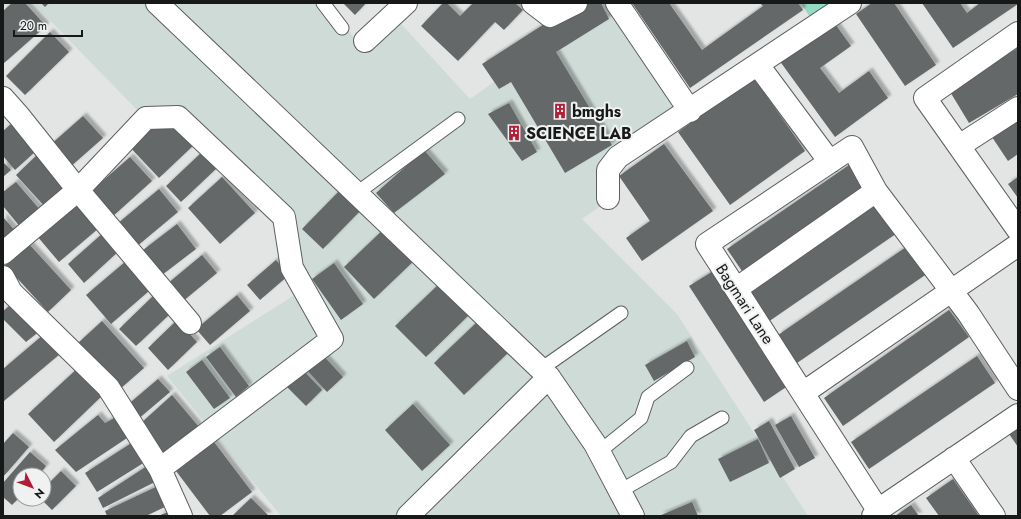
<svg xmlns="http://www.w3.org/2000/svg" width="1021" height="519" viewBox="0 0 1021 519" font-family="Jost,sans-serif">
	<style>
		.built { fill: #cfdbd6 }
		.green { fill: #93dcc1 }
		.building { fill: #656867; filter: url(#shadow) }
		.lines { fill: none; stroke-linecap: round; stroke-linejoin: round }
		.lane-casing { stroke: #5c5f5e; stroke-width: 15 }
		.street-casing { stroke: #5c5f5e; stroke-width: 24 }
		.lane { stroke: #fff; stroke-width: 13 }
		.street { stroke: #fff; stroke-width: 22 }
		.labels { text-anchor: middle; dominant-baseline: central; stroke-width: 4; stroke-linejoin: round; paint-order: stroke }
		.poi-label { font-size: 16px; font-weight: bold; fill: #171818; stroke: #eff2f1; text-anchor: start }
		.street-label { font-size: 16px; fill: #171818; stroke: #eff2f1 }
	</style>
	<defs>
		<filter id="shadow"><feDropShadow dx="3.5" dy="-3.5" stdDeviation="1" flood-color="#0004"/></filter>
	</defs>
	<rect width="100%" height="100%" fill="#e2e5e4"/>
	<path class="built" d="M33 3H329L359 45 392 14 470 99 605 3H610L681 107 601 164 602 205 582 219 677 314 808 516H281L167 376 309 286 285 222 177 114 144 117Z"/>
	<path class="green" d="M801 3H839L813 22Z"/>
	<path class="building" d="M12 3H25L46 26 3 64V11Z
		M41 3H49L45 7Z
		M343 3H366L355 15Z
		M443 3H447L460 16 473 3H515L523 10 504 30 495 22 458 61 421 26Z
		M577 3H601L609 19 556 52 612 145 565 173 511 82 499 89 482 64Z
		M632 3H669L702 50 763 6 760 3H798L803 10 690 88Z
		M872 3H894L936 65 905 86 856 14Z
		M922 3H960L967 13 980 3 1018 4 953 48Z
		M833 21 851 46 820 68 839 93 869 71 888 98 835 137 779 60Z
		M50 32 69 52 25 95 6 76Z
		M1018 48V94L969 123 949 90Z
		M754 78 805 151 730 205 678 132Z
		M509 103 537 152 522 161 488 114Z
		M83 116 103 138 69 168 49 146Z
		M1018 119V154L1008 161 992 137Z
		M148 121 177 125 196 143 159 178 126 143Z
		M11 124 36 151 15 170 3 156V131Z
		M664 144 713 211 642 261 626 238 650 221 619 176Z
		M424 150 445 174 394 213 376 193Z
		M202 152 217 168 181 202 166 186Z
		M38 154 68 187 46 208 16 175Z
		M130 157 152 181 112 217 90 192Z
		M3 162 11 170 3 177Z
		M852 163 869 188 744 274 727 249Z
		M222 177 255 213 220 244 188 208Z
		M1018 177V198L1008 184Z
		M16 182 41 211 21 228 3 206V192Z
		M342 188 363 208 323 249 302 229Z
		M159 189 178 212 136 247 117 224Z
		M883 200 903 229 768 322 749 294Z
		M78 202 99 228 59 262 37 236Z
		M3 217 17 233 3 246Z
		M177 224 196 249 162 275 143 250Z
		M388 225 418 257 374 299 344 267Z
		M103 233 119 251 84 283 68 264Z
		M912 243 931 271 797 363 778 335Z
		M29 244 71 290 48 312 5 265Z
		M202 255 217 273 182 302 167 284Z
		M276 260 289 275 260 300 247 285Z
		M125 262 149 291 111 324 86 295Z
		M334 263 363 304 341 320 312 279Z
		M718 268 792 383 764 402 689 286Z
		M439 284 469 315 426 357 395 326Z
		M237 295 250 311 210 345 196 329Z
		M153 296 170 314 136 346 119 329Z
		M14 302 41 330 26 342 3 319V311Z
		M949 310 969 337 843 426 824 398Z
		M177 320 197 342 168 370 148 348Z
		M102 321 144 368 120 389 78 343Z
		M477 322 508 353 464 395 434 363Z
		M43 335 60 354 4 401 3 400V369Z
		M687 341 695 357 654 381 645 365Z
		M220 347 249 386 236 397 206 357Z
		M320 352 343 377 327 392 304 367Z
		M977 356 995 383 869 469 851 442Z
		M202 360 230 398 214 409 186 372Z
		M79 367 104 394 54 442 28 414Z
		M300 367 322 390 306 406 283 383Z
		M158 379 170 392 137 420 125 407Z
		M172 395 199 427 164 455 140 424Z
		M413 404 450 445 422 471 385 430Z
		M98 415 105 423 116 417 130 436 76 472 55 450Z
		M791 416 815 458 799 467 775 425Z
		M769 421 795 469 780 478 754 430Z
		M1018 424V447L1007 431Z
		M13 433 29 447 3 477V444Z
		M211 438 252 492 220 516H210L173 467Z
		M758 439 769 463 730 482 718 459Z
		M133 442 145 462 97 492 85 473Z
		M30 452 46 466 39 475H20V497L12 505 3 497V483Z
		M147 466 155 482 103 508 98 498Z
		M61 471 76 486 52 510 41 499H44V488Z
		M953 479 979 516H939L926 498Z
		M160 485 169 505 146 516H107L105 511Z
		M251 498 269 516H232Z
		M692 502 698 516H659Z
		M911 505 919 516H895Z
		M170 511 172 516H158Z"/>
	<g class="lines">
		<defs>
			<path id="lane" d="M323 3 342 28
				M357 193 458 119
				M541 369 621 313
				M599 452 641 418 648 397 687 368
				M620 491 671 462 691 436 722 418"/>
			<path id="street" d="M157 3 549 377 595 444 633 516
				M533 3 550 16 576 3
				M617 3 690 111
				M1018 33 925 98 1018 230
				M365 41 406 3
				M758 65 830 162
				M3 98 19 116 78 190 190 323
				M959 146 1018 108
				M608 198V170L618 157 850 3
				M3 253 78 190 146 118 178 117 284 217 292 268 332 339 160 469
				M3 277 11 292 108 387 160 469 181 516
				M736 289 876 191
				M803 393 1018 245
				M954 458 994 516
				M878 510 707 244 852 147 876 191 968 313 1018 389
				M408 516 549 377
				M873 516 878 510 1018 415"/>
		</defs>
		<use href="#lane" class="lane-casing"/>
		<use href="#street" class="street-casing"/>
		<use href="#lane" class="lane"/>
		<use href="#street" class="street"/>
	</g>
	<defs>
		<symbol id="building-bare" viewBox="-9 -9 18 18"><path d="M-4-6H4V6H1V3H-1V6H-4ZM-2.5-4.3h1.7v1.8h-1.7ZM.8-4.3h1.7v1.8H.8ZM-2.5-1h1.7V.8h-1.7ZM.8-1h1.7V.8H.8Z" fill="#b01d36" stroke="#eff2f1" stroke-width="2.5" paint-order="stroke"/></symbol>
	</defs>
	<g fill-rule="evenodd">
		<use href="#building-bare" x="549" y="100" width="22" height="22"/>
		<use href="#building-bare" x="503" y="122" width="22" height="22"/>
	</g>
	<g class="labels">
		<g class="poi-label">
			<text x="572" y="111">bmghs</text>
			<text x="526" y="133">SCIENCE LAB</text>
		</g>
		<g class="street-label">
			<text transform="translate(745 304) rotate(57)">Bagmari Lane</text>
		</g>
	</g>
	<rect width="1021" height="519" fill="none" stroke="#171818" stroke-width="8"/>
	<g transform="translate(32 487) rotate(132)"><circle r="19" fill="#eff2f1" stroke="#999b9a"/>
	<path d="M0-3L7 15L0 10L-7 15Z" fill="#b01d36"/>
	<text y="-6" font-size="11" font-weight="bold" text-anchor="middle" fill="#171818">N</text>
	</g>
	<path d="M14 30v6h68v-6" fill="none" stroke="#171818" stroke-width="2"/>
	<text x="20" y="30" font-size="12" fill="#171818" stroke="#eff2f1" stroke-width="3" paint-order="stroke">20 m</text>
</svg>
